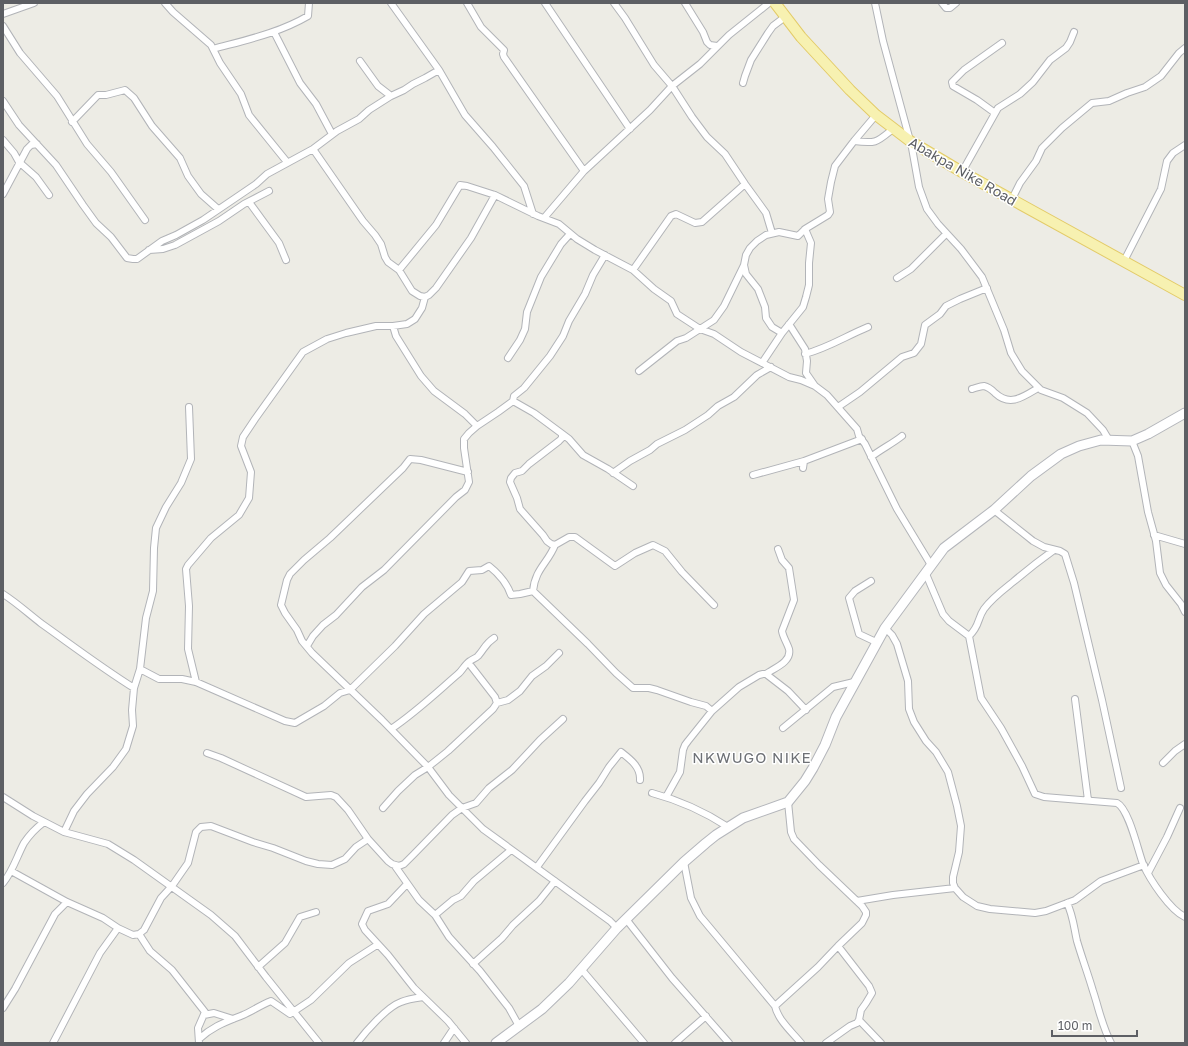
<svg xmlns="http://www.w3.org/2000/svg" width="1188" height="1046" viewBox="0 0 1188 1046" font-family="'Golos Text',sans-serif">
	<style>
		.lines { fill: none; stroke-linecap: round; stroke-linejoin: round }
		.street-casing { stroke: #b2b4b8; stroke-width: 8 }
		.secondary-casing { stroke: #b4b6bb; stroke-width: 11 }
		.primary-casing { stroke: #e3cb68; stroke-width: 12 }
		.street { stroke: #fff; stroke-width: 6 }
		.secondary { stroke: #fff; stroke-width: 9 }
		.primary { stroke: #f7f1b1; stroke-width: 10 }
		.labels { text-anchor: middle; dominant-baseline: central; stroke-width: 3; stroke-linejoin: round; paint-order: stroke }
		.street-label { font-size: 14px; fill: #5d5f64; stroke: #fff }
		.neighbourhood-label { font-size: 15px; letter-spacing: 1px; fill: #6e7176; stroke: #fff }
	</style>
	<rect width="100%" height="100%" fill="#edece5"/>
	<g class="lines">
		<defs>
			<path id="street" d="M165 3 173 12 211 45 220 63 241 94 249 115 287 162
				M391 3 439 70 465 115 493 147 524 186 533 214
				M467 3 481 27 504 50 503 54 504 57 584 171
				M545 3 630 129
				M614 3 625 18 654 65 672 86 692 117 707 137 725 154 745 184 766 213 772 233
				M685 3 703 32 707 42 710 45 717 46
				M875 3 883 41 912 148 919 187 927 209 938 224 961 249 982 277 1004 330 1011 353 1022 371 1041 390 1063 398 1087 413 1103 430 1109 440
				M942 3 946 8H950L956 3
				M3 14 34 3
				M3 26 20 53 57 96 87 144 111 172 145 220
				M274 32 300 83 316 104 332 134
				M213 49C246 40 279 33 308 16L309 3
				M360 61 378 86 391 96
				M743 83 745 76 751 60 768 33 773 26 785 17
				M3 101 19 125 56 165 83 205 96 223 111 237 127 258 133 259H137L162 241 176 235 203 220 256 184 267 174 313 149 337 131 359 119 369 110 391 96 404 90 413 84 425 78 439 70
				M995 113 977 100 953 86 952 82 964 70 1002 43
				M72 122 98 95H106L125 90 134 98 152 126 180 158 188 176 201 194 218 209
				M3 140 14 153 19 162 36 177 49 195
				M854 141C877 144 877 142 894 128
				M313 149 363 221 375 235 381 244 385 257 388 262 399 270 412 291 420 296 425 297 429 295 436 288 471 238 495 195
				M962 172 998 108 1020 94 1033 82 1050 60 1066 48 1070 42 1074 32
				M3 194 27 149 31 145 37 144
				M1012 199 1020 183 1036 161 1042 148 1062 128 1092 103 1109 101 1127 93 1145 87 1161 76 1179 53 1185 48
				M249 202 279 243 286 260
				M544 218 584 171 650 110 672 86 700 64 729 35 769 3
				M149 250 163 249 175 245 219 221 244 204 269 191
				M1124 261 1161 189 1167 161 1173 153 1185 145
				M399 270 436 225 460 185 467 186 495 195 538 216 559 224 577 239 595 250 633 270 654 289 671 301 677 314 700 329 714 334 741 352 789 377 801 380 815 386 827 395 857 429 859 436 865 444 897 509 931 565
				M633 270 671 216 676 214 695 223 702 222 745 184
				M897 278 911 269 946 234
				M789 324 805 349 807 361 806 373 815 386
				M393 326 396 336 421 376 434 391 465 414 477 426
				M782 333 772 327 766 318 765 307 758 289 746 274 744 265 746 255 750 248 757 241 766 235 779 232 798 236 805 229 828 215 830 212 828 199 831 182 835 166 854 141 876 115
				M805 354C828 348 846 336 868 327
				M508 358 520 340 525 329 527 312 541 277 561 244 570 234
				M762 363 782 333 803 307 806 297 809 285V263L811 243 805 229
				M639 371 677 341 686 338 714 320 724 306 744 265
				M972 389C976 388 980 386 984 386 989 387 992 390 995 393 1010 407 1023 397 1038 388
				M513 401 534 413 561 433 569 439 583 455 608 469 633 486
				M838 407 860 392 902 357 914 353 921 344 925 325 940 314 946 306 960 299 987 288
				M562 434V438L559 441 529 464 522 471 515 473 511 478 510 482 517 498 520 509 543 535 547 541 551 544 555 545 569 537H575L615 566 635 553 653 545 665 551 682 572 714 605
				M1132 441 1138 456 1148 512 1156 541 1160 573 1166 585 1181 604 1185 612
				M871 457C881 449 892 444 902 436
				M803 468 804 461 862 439
				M468 472 421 460 410 459 403 468 330 538 304 560 290 574 287 580 281 605 285 613 297 630 302 641 312 653 382 720 428 767 449 795 483 829 610 921 617 928
				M613 473 630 461 650 450 657 444 685 430 708 415 718 406 734 397 757 375 771 367
				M753 475 804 461
				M994 510 1033 541 1044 547 1060 551 1065 554 1074 583 1102 700 1121 788
				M1154 535 1185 544
				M926 574 943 614 949 621 969 636 981 698 1001 728 1022 766 1035 794 1044 797 1117 803C1129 809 1138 851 1143 864 1150 880 1170 910 1185 917
				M871 581 855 591 849 598 859 634 876 642
				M533 591C535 569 548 563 555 545
				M3 594C17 603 29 614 42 624 73 646 102 668 134 688
				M885 628 892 635 897 644 908 681 909 709 914 722 926 741 936 752 948 772 957 806 961 826 959 852 953 877V883L955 888 963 897 977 906 990 909 1035 913 1046 911 1075 900 1101 881 1144 865
				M969 636C980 626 977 619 984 609 992 598 1003 590 1013 582 1026 571 1040 560 1054 550
				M307 646 313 636 323 625 336 615 362 587 384 570 456 497 465 490 469 482 464 448V439L469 433 477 426 498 412 513 401 514 396 524 388 550 356 563 336 569 321 585 294 593 275 605 255
				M140 669 159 679H182L196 682 285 721 295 723 300 720 324 706 340 693 350 690 395 646 424 614 462 582 469 571 482 570 489 566C499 574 507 583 511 595L520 594 533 591 588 644 616 673 633 688H649L657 690 691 702 706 706 712 711
				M766 674C774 668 792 662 789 649 787 643 783 637 782 631L794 600 789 568 782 560 778 549
				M196 682 188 649 189 606 186 569 188 565 211 538 239 515 249 498 251 472 241 446 243 437 255 419 303 352 327 339 346 333 376 326H393L407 324 415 319 422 308 425 297
				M1075 699 1088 800
				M497 703 508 700 520 691 532 676 546 666 559 653
				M783 728 833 687 854 682
				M391 729C415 713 436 693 458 674 462 671 465 664 470 661 473 659 476 658 478 656 485 648 485 644 494 638
				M207 753 221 758 306 797 331 795 336 797 348 810 368 839 388 861 392 864 399 866 404 864 414 854 452 815 462 808 476 803 489 788 512 770 540 740 563 719
				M1163 763 1175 751 1185 744
				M652 793C678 800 705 812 728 827
				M3 797 33 816 64 832 108 844 134 860 211 915 235 936 266 977 319 1043
				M666 797 680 772 683 750 685 745 688 741 712 711 739 687 759 675 763 674H766L788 691 806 710
				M383 808 398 791 415 775 428 767 448 751 493 709 497 703 495 697 471 666
				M64 832 74 811 87 794 113 767 126 749 133 726 132 710 134 688 140 669 146 618 153 591 154 548 156 528 166 507 181 483 191 459 189 407
				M684 862 691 898 700 916 775 1006C778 1020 792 1032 801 1043
				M395 866 419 900 435 915 449 937 480 971 509 1008 519 1026
				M537 867 585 801 599 783 609 767 621 752C630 759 641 767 640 780
				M11 871 67 902 103 918 118 928 133 935 139 934 144 930 161 898 172 886 188 863 196 832 201 827 211 826 253 842 273 848 306 861 318 864 332 865 345 859 356 847 368 839
				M1148 873 1167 837 1180 808
				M3 883C13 871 17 856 24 843 30 834 36 828 44 822
				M407 884 388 904 368 911 362 924 365 930 388 955 414 988 448 1021 466 1043
				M857 901 893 895 955 888
				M1067 903C1073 915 1074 928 1077 941 1082 958 1088 974 1093 991 1099 1009 1102 1026 1111 1043
				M435 915 453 900 461 896 474 881 511 850
				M626 919 672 978 729 1043
				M139 934 150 951 172 970 205 1012 198 1028 199 1043
				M473 964 502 938 513 925 539 901 555 881
				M258 967 285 943 300 917 316 912
				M582 970 644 1043
				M775 1006 818 967 838 946 862 923 866 915V912L862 906 819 865 794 839 791 832 788 802
				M3 1008 15 989 55 914 67 902
				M204 1015 214 1013 233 1019
				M859 1020 881 1043
				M199 1039C213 1026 226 1022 243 1015 252 1011 261 1005 271 1001L290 1014 311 1000 349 963 377 945
				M53 1043 100 953 118 928
				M357 1043C366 1031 387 1007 401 1002 408 999 416 998 423 997
				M444 1043 454 1028
				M675 1043 706 1016
				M826 1043 850 1026 857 1023 859 1020 861 1010 866 1003 872 993 869 986 838 946"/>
			<path id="secondary" d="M496 1043 542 1009 569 983 617 928 684 862 706 843 716 835 743 818 788 802 805 781 813 768 825 745 836 717 885 628 944 548 994 510 1031 476 1061 454 1079 446 1101 440 1132 441 1148 434 1185 413"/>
			<path id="primary" d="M775 3 801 37 850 90 876 115 910 141 962 172 1185 295"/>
		</defs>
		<use href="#street" class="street-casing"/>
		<use href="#secondary" class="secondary-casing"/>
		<use href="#primary" class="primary-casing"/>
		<use href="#street" class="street"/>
		<use href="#secondary" class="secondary"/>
		<use href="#primary" class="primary"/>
	</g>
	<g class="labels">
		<g class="street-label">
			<text transform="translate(963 171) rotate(30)">Abakpa Nike Road</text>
		</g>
		<g class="neighbourhood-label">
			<text x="752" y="757">NKWUGO NIKE</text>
		</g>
	</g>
	<rect width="1188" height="1046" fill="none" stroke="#5d5f64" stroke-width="8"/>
	<path d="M1052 1030v6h85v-6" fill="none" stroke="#5d5f64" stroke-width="2"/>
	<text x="1058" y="1030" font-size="12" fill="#5d5f64" stroke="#ffffff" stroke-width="3" paint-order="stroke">100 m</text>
</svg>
